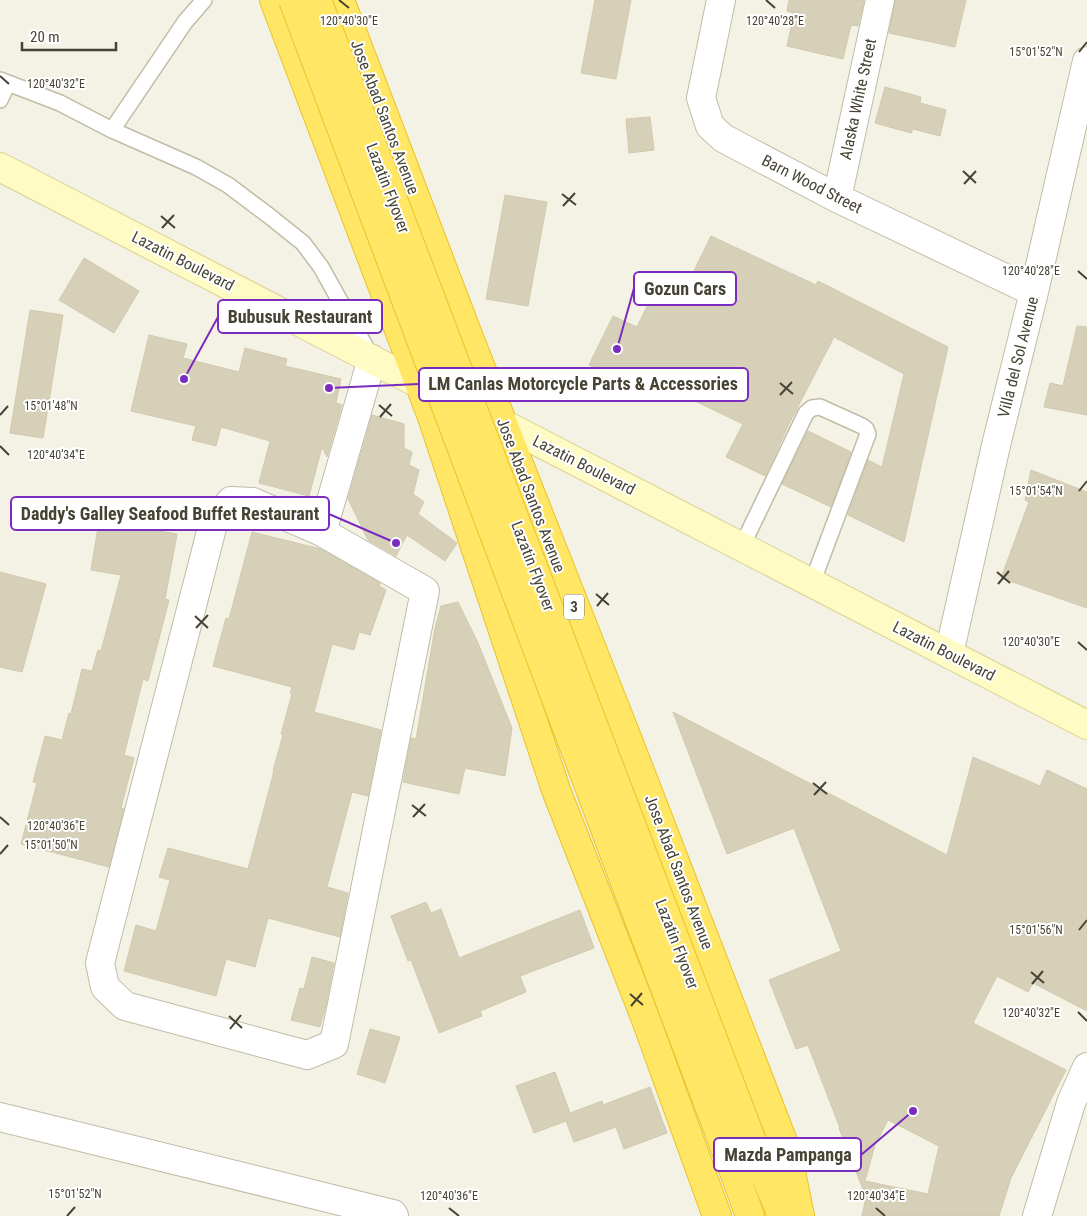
<svg xmlns="http://www.w3.org/2000/svg" width="1087" height="1216" viewBox="0 0 1087 1216" font-family="'Roboto Condensed',sans-serif">
	<style>
		.building { fill: #d6d0b9; stroke: #d1c9ac; fill-rule: evenodd }
		.lines { fill: none; stroke-linecap: round; stroke-linejoin: round }
		.lane-casing { stroke: #c0bca7; stroke-width: 18 }
		.street-casing { stroke: #c0bca7; stroke-width: 30 }
		.secondary-casing { stroke: #d7d191; stroke-width: 30 }
		.highway-casing { stroke: #e8c32a; stroke-width: 30 }
		.lane { stroke: #fff; stroke-width: 15 }
		.street { stroke: #fff; stroke-width: 28 }
		.secondary { stroke: #fffbc4; stroke-width: 28 }
		.highway { stroke: #ffe665; stroke-width: 28 }
		.highway-bridge-casing { stroke: #e8c32a; stroke-width: 30; stroke-linecap: butt }
		.highway-bridge { stroke: #ffe665; stroke-width: 28 }
		.ticks { fill: none; stroke: #474334; stroke-width: 2 }
		.labels { text-anchor: middle; dominant-baseline: central; stroke-width: 4; stroke-linejoin: round; paint-order: stroke }
		.shield { fill: #fff; stroke: #7e7b71; stroke-width: 1 }
		.shield-label { font-size: 15px; font-weight: bold; fill: #474334 }
		.street-label { font-size: 16px; fill: #474334; stroke: #fff }
		.ticks-label { font-size: 12px; text-anchor: middle; fill: #474334; stroke: #fff; stroke-width: 4; stroke-linejoin: round; paint-order: stroke }
		.leader { fill: none; stroke: #7b2cbf; stroke-width: 2 }
		.callout-dot { fill: #7b2cbf; stroke: #fff; stroke-width: 2 }
		.callout { fill: #fff; stroke: #7b2cbf; stroke-width: 2 }
		.callout-label { font-size: 18px; text-anchor: middle; font-weight: bold; fill: #474334 }
	</style>
	<rect width="100%" height="100%" fill="#f4f2e5"/>
	<path class="building" d="M595 0H631L616 79 581 73Z
		M789 0H864L858 26 851 25 843 59 787 46 794 13 787 11Z
		M895 0H966L955 47 889 33Z
		M885 87 921 97 920 103 946 110 940 136 913 129 911 133 875 123Z
		M650 117 654 150 629 153 626 119Z
		M505 195 547 202 528 306 486 299Z
		M711 236 816 285 818 281 948 347 904 542 848 515 868 460 882 467 904 374 834 337 790 422 765 476 726 457 743 424 626 368 620 380 589 365 613 316 637 327 664 271 688 283Z
		M84 258 139 291 114 333 59 300Z
		M30 310 63 315 43 438 10 433Z
		M1077 326 1087 327V415L1044 407 1050 383 1063 386Z
		M149 335 187 344 183 358 239 372 245 348 287 359 285 366 341 379 336 403 342 405 327 457 322 447 309 496 259 483 270 441 221 427 216 446 192 440 196 426 131 411Z
		M372 415 404 424V448L412 452 409 465 419 470 413 494 424 502 418 514 457 543 445 561 407 535 396 556 368 540 348 499Z
		M808 431 851 452 831 507 782 484Z
		M1031 470 1087 492V608L1001 578 1029 502 1025 500Z
		M99 521 177 534 165 599 169 600 148 681 143 679 124 755 134 758 121 808 124 809 109 867 21 844 37 783 33 782 45 736 62 740 69 713 71 714 82 669 92 671 98 650 101 651 121 575 91 570Z
		M252 532 321 549 380 583 379 586 386 590 370 635 359 632 354 650 332 644 314 712 381 730 368 796 352 792 327 887 348 893 340 937 268 918 255 967 226 959 216 996 124 971 136 925 156 931 170 880 159 877 168 848 248 869 274 771H273L283 735 281 734 292 694 290 693 292 687 213 666 226 618 229 619Z
		M0 572 46 584 22 672 0 667Z
		M458 602 478 643 512 728 505 776 465 768 459 794 403 782 411 738 416 739 435 628 441 606Z
		M673 712 947 855 973 757 1040 786 1047 770 1087 789V1011L1033 983 1028 992 997 976 973 1023 1066 1070 1011 1178 999 1216H862L866 1197 839 1128H840L808 1045 796 1049 769 980 841 951 794 828 727 854ZM888 1120 939 1146 928 1194 865 1181 875 1145Z
		M426 902 431 913 441 909 459 958 580 910 594 948 520 976 526 992 480 1011 482 1016 439 1033 411 960 408 961 391 916Z
		M312 957 334 963 325 1009 320 1027 291 1020 300 988 304 989Z
		M370 1029 400 1037 385 1083 357 1074Z
		M555 1072 570 1113 602 1101 603 1105 650 1087 667 1133 624 1149 616 1127 574 1142 566 1121 534 1133 516 1086Z"/>
	<g class="lines">
		<defs>
			<path id="lane" d="M0 80 60 103 112 130 196 167 228 185 268 215 303 243 321 267 370 355
				M0 100 8 83
				M112 130 185 22 204 0
				M742 546 806 413 812 408 820 407 862 426 866 429 868 434 812 583"/>
			<path id="street" d="M721 0 701 98 710 126 723 138 837 198 1034 292
				M837 198 880 0
				M231 501 253 502 322 532 425 591 334 1044 307 1055 125 1006 105 987 100 963 213 524Z
				M322 532 372 359
				M949 654 997 441 1034 292 1087 61
				M0 1117 393 1214 394 1216
				M1037 1216 1071 1103 1087 1067"/>
			<path id="secondary" d="M0 167 433 391
				M488 416 1087 725"/>
			<path id="highway" d="M274 0 432 417 556 790 645 1017 717 1216
				M340 0 470 340 631 748 787 1152 800 1216
				M761 1165 782 1216
				M736 1177 750 1216"/>
		</defs>
		<use href="#lane" class="lane-casing"/>
		<use href="#street" class="street-casing"/>
		<use href="#secondary" class="secondary-casing"/>
		<use href="#highway" class="highway-casing"/>
		<use href="#lane" class="lane"/>
		<use href="#street" class="street"/>
		<use href="#secondary" class="secondary"/>
		<use href="#highway" class="highway"/>
		<defs>
			<path id="highway-bridge" d="M293 0 736 1177
				M317 0 761 1165"/>
		</defs>
		<use href="#highway-bridge" class="highway-bridge-casing"/>
		<use href="#highway-bridge" class="highway-bridge"/>
	</g>
	<path class="ticks" d="M339 0 349 8M766 0 775 8M1079 52 1087 42M0 76 9 84M963 171 976 183M964 184 976 171M562 194 576 205M563 206 575 193M161 216 175 228M162 228 174 215M1078 271 1087 279M780 383 793 394M780 395 792 382M379 405 392 416M0 415 8 406M380 417 391 404M0 446 9 455M1079 491 1087 481M997 572 1010 583M998 584 1009 571M596 594 609 605M597 606 608 593M195 616 208 628M196 628 208 615M1078 642 1087 650M813 783 827 794M814 795 826 782M412 805 426 816M0 817 9 825M413 817 425 804M0 854 8 845M1079 930 1087 920M1031 972 1044 983M1032 984 1043 971M630 994 643 1005M631 1006 642 993M1078 1012 1087 1021M229 1016 242 1028M230 1029 241 1015M449 1208 459 1216M876 1208 885 1216M67 1216 75 1207"/>
	<g class="labels">
		<rect class="shield" x="564" y="594.5" width="20" height="25" rx="4"/>
		<g class="shield-label">
			<text x="574" y="607">3</text>
		</g>
		<g class="street-label">
			<text transform="translate(858 99) rotate(-78)">Alaska White Street</text>
			<text transform="translate(385 117) rotate(69)">Jose Abad Santos Avenue</text>
			<text transform="translate(812 184) rotate(27)">Barn Wood Street</text>
			<text transform="translate(388 188) rotate(69)">Lazatin Flyover</text>
			<text transform="translate(183 261) rotate(27)">Lazatin Boulevard</text>
			<text transform="translate(1018 357) rotate(-76)">Villa del Sol Avenue</text>
			<text transform="translate(584 465) rotate(27)">Lazatin Boulevard</text>
			<text transform="translate(531 495) rotate(69)">Jose Abad Santos Avenue</text>
			<text transform="translate(533 566) rotate(69)">Lazatin Flyover</text>
			<text transform="translate(944 651) rotate(27)">Lazatin Boulevard</text>
			<text transform="translate(679 872) rotate(69)">Jose Abad Santos Avenue</text>
			<text transform="translate(677 944) rotate(69)">Lazatin Flyover</text>
		</g>
	</g>
	<g class="ticks-label">
		<text x="349" y="25">120°40'30"E</text>
		<text x="775" y="25">120°40'28"E</text>
		<text x="1036" y="56">15°01'52"N</text>
		<text x="56" y="88">120°40'32"E</text>
		<text x="1031" y="275">120°40'28"E</text>
		<text x="51" y="410">15°01'48"N</text>
		<text x="56" y="459">120°40'34"E</text>
		<text x="1036" y="495">15°01'54"N</text>
		<text x="1031" y="646">120°40'30"E</text>
		<text x="56" y="830">120°40'36"E</text>
		<text x="51" y="849">15°01'50"N</text>
		<text x="1036" y="934">15°01'56"N</text>
		<text x="1031" y="1017">120°40'32"E</text>
		<text x="75" y="1198">15°01'52"N</text>
		<text x="449" y="1200">120°40'36"E</text>
		<text x="876" y="1200">120°40'34"E</text>
	</g>
	<path class="leader" d="M617 349L634 288M184 379L218 317M329 388L419 384M396 543L329 514M913 1111L861 1155"/>
	<g class="callout-dot">
		<circle cx="617" cy="349" r="5"/>
		<circle cx="184" cy="379" r="5"/>
		<circle cx="329" cy="388" r="5"/>
		<circle cx="396" cy="543" r="5"/>
		<circle cx="913" cy="1111" r="5"/>
	</g>
	<g class="callout">
		<rect x="634" y="272" width="102" height="33" rx="5"/>
		<rect x="218" y="300" width="164" height="33" rx="5"/>
		<rect x="419" y="368" width="329" height="33" rx="5"/>
		<rect x="11" y="497" width="318" height="33" rx="5"/>
		<rect x="714" y="1138" width="147" height="33" rx="5"/>
	</g>
	<g class="callout-label">
		<text x="685" y="295">Gozun Cars</text>
		<text x="300" y="323">Bubusuk Restaurant</text>
		<text x="583" y="390">LM Canlas Motorcycle Parts &amp; Accessories</text>
		<text x="170" y="520">Daddy's Galley Seafood Buffet Restaurant</text>
		<text x="788" y="1161">Mazda Pampanga</text>
	</g>
	<path d="M22 42v8h94v-8" fill="none" stroke="#474334" stroke-width="2.5"/>
	<text x="30" y="42" font-size="15" fill="#474334" stroke="#ffffff" stroke-width="4" paint-order="stroke">20 m</text>
</svg>
